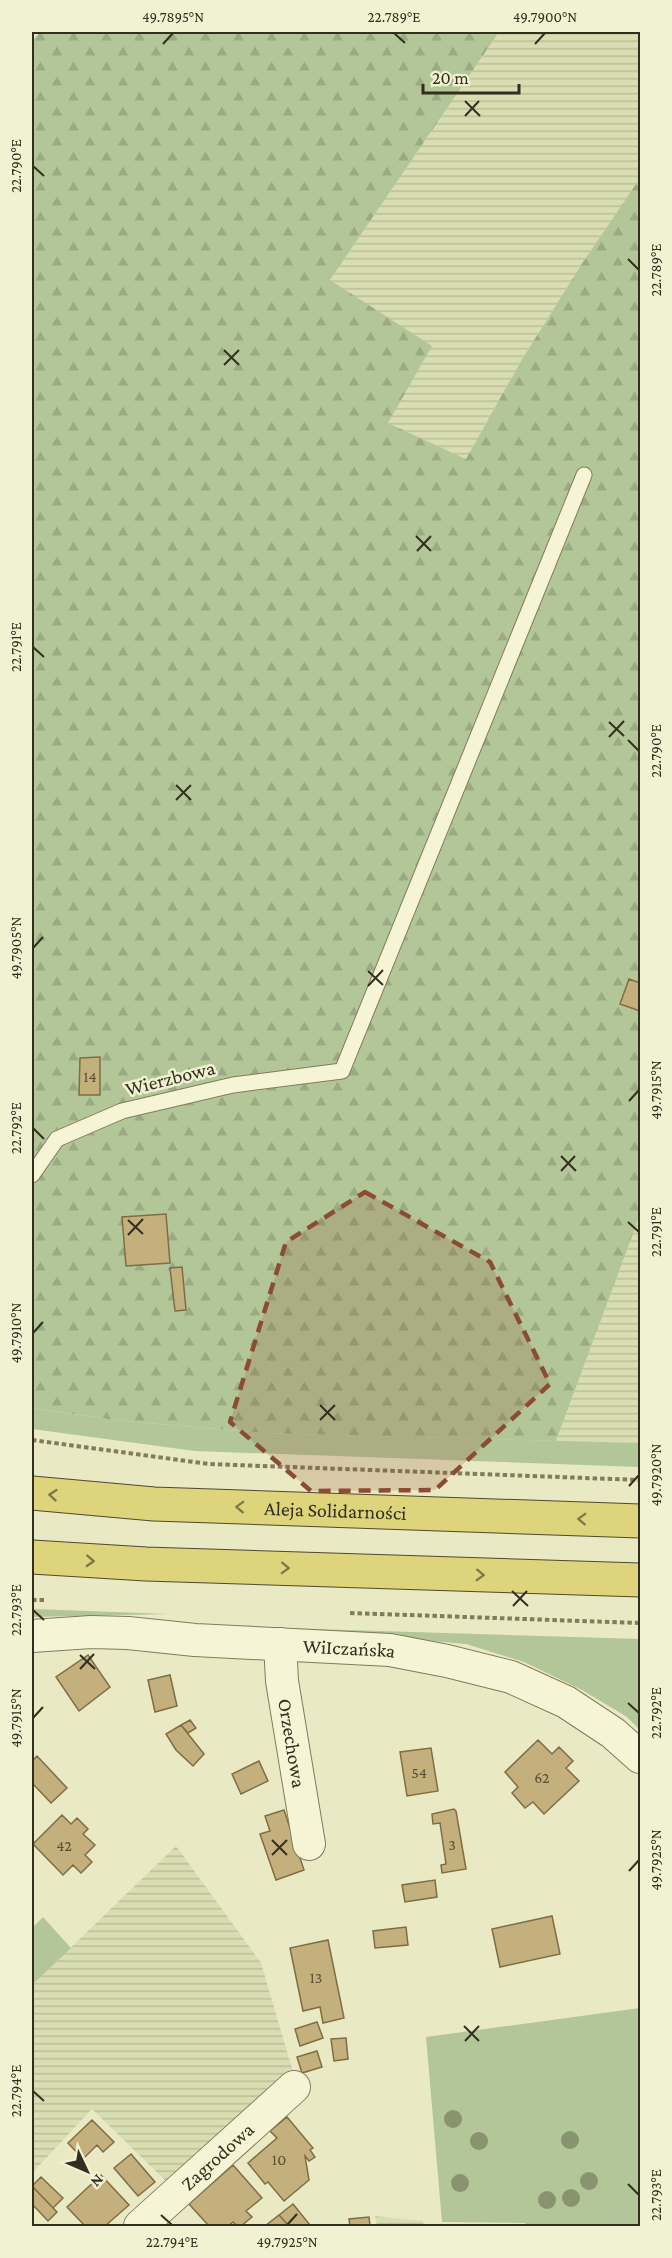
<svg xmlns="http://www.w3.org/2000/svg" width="672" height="2258" viewBox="0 0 672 2258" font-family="'Crimson Pro',serif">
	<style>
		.farmland { fill: url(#farmland-rules) }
		.grass { fill: #b3c698 }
		.forest { fill: url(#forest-firs) }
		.building { fill: #c4b07d; stroke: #7f6d44; stroke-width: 1.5 }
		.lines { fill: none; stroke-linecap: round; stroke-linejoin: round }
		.service-casing { stroke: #827b5c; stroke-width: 17 }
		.minor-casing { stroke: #827b5c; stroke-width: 34 }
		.trunk-casing { stroke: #504830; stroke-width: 35 }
		.path { stroke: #827b5c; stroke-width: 4; stroke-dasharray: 4.5 3; stroke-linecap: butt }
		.service { stroke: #f5f5d6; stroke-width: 15 }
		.minor { stroke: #f5f5d6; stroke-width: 32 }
		.trunk { stroke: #ddd47c; stroke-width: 33 }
		.tree { fill: #88946d }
		.oneway { stroke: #7f7948 }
		.marked { fill: #8b4c32; fill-opacity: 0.2; stroke: #8b4c32; stroke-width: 4.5; stroke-dasharray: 12 8; stroke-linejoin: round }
		.ticks { fill: none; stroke: #332f1e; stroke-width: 2 }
		.labels { text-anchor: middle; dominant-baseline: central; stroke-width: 5; stroke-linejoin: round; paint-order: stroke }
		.number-label { font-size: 16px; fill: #574f36 }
		.street-label { font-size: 20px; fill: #332f1e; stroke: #f1f2d2 }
		.neatline { fill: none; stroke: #332f1e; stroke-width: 2 }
		.ticks-label { font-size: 15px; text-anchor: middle; fill: #332f1e }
	</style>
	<defs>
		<pattern id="farmland-rules" width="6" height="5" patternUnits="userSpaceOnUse" patternTransform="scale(1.5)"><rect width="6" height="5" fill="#d8deb1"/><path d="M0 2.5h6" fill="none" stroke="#babf98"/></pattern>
		<pattern id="forest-firs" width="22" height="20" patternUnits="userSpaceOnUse" patternTransform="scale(1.5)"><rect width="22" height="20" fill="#b3c698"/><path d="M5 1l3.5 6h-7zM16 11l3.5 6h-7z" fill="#9aaa83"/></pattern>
	</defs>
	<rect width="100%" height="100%" fill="#e9e9c3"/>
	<path class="farmland" d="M499 32H640V178L581 265 521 361 466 459 388 423 330 280Z
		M640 1215V1443L556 1441Z
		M176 1846 261 1963 294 2075 167 2182 92 2109 32 2173V1985Z
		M375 2216 423 2221 424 2226H377Z"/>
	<path class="grass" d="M32 1408 114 1420 262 1433 640 1443V1467L195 1451 32 1429Z
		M32 1609 169 1614 32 1617Z
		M283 1628 640 1639V1730L627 1717 582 1690 524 1662 466 1644Z
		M43 1917 71 1948 32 1985V1928Z
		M640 2008V2226H526L525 2223 442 2222 426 2037Z"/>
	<path class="forest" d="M40 32H499L330 280 432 346 388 423 466 459 521 361 581 265 640 178V1215L556 1441 262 1433 114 1420 32 1408V41Z"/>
	<path class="building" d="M629 979 640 983V1011L620 1004Z
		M100 1057V1095H79L80 1058Z
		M166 1214 170 1263 126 1266 122 1217Z
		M182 1267 186 1310 175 1311 170 1268Z
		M88 1655 110 1687 79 1711 56 1677Z
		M170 1675 177 1706 155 1712 148 1680Z
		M190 1720 196 1728 188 1733 181 1725Z
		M181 1725 204 1754 193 1766 176 1750 166 1734Z
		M538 1740 552 1754 559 1747 573 1761 566 1768 579 1781 544 1814 533 1802 525 1808 512 1793 518 1787 505 1772Z
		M431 1748 438 1791 407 1796 400 1752Z
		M37 1756 67 1788 51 1803 32 1783V1761Z
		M259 1761 268 1781 241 1794 232 1774Z
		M454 1809 456 1811 466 1869 442 1873 441 1865 446 1864 440 1823 433 1824 432 1814Z
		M284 1810 304 1870 276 1880 260 1834 270 1831 265 1816Z
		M62 1815 71 1824 77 1818 88 1829 83 1834 95 1845 85 1855 92 1862 81 1873 73 1865 63 1875 33 1844Z
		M435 1880 437 1897 405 1902 402 1885Z
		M552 1916 560 1954 500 1967 492 1929Z
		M406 1927 408 1945 375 1948 373 1931Z
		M328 1940 344 2018 323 2023 320 2007 303 2011 290 1948Z
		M317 2022 323 2038 300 2046 295 2029Z
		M346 2038 348 2059 334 2061 331 2039Z
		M317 2051 322 2067 302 2073 297 2057Z
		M287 2117 313 2148 310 2150 315 2157 309 2161 305 2156 309 2180 284 2201 268 2182 265 2184 248 2163 277 2138 270 2131Z
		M92 2120 114 2142 103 2152 97 2145 83 2159 68 2143Z
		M131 2154 155 2182 138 2196 114 2168Z
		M233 2165 262 2198 246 2211 252 2217 241 2226H237L233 2222 228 2226H209L189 2204Z
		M101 2175 129 2205 105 2226H85L67 2207Z
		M41 2177 63 2198 53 2208 32 2186Z
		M32 2186 57 2212 48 2221 32 2204Z
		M293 2204 310 2225 289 2226 279 2215Z
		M279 2215 289 2226H265Z
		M369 2217 370 2226H350L349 2219Z"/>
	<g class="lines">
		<defs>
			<path id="service" d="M32 1175 57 1139 122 1111 233 1085 342 1071 584 475"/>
			<g id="minor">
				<path id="s1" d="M32 1636 91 1632 128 1633 195 1640 390 1650 447 1661 511 1677 566 1702 613 1733 640 1757"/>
				<path id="s2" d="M280 1644 282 1681 309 1844"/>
				<path id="s3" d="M140 2226 294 2087"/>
			</g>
			<g id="trunk">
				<path id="s4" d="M32 1493 154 1504 640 1521"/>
				<path d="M32 1557 146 1564 640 1580"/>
			</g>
		</defs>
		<use href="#service" class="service-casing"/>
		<use href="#minor" class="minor-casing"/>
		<use href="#trunk" class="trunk-casing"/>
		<path class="path" d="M32 1440 209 1464 640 1480
			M32 1600H46
			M350 1613 640 1623"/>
		<use href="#service" class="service"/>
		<use href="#minor" class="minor"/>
		<use href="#trunk" class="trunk"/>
	</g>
	<g class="tree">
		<circle cx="453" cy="2119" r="9"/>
		<circle cx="570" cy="2140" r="9"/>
		<circle cx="479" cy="2141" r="9"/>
		<circle cx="589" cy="2181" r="9"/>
		<circle cx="460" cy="2183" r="9"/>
		<circle cx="571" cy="2198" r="9"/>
		<circle cx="547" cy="2200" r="9"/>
	</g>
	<defs><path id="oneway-chevron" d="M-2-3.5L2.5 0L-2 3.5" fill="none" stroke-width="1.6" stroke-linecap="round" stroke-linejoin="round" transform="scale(1.5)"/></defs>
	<g class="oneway">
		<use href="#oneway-chevron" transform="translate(53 1495) rotate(-175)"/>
		<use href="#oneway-chevron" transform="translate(240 1507) rotate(-178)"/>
		<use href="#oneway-chevron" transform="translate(582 1519) rotate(-178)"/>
		<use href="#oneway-chevron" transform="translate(90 1561) rotate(3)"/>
		<use href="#oneway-chevron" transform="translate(285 1568) rotate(2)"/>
		<use href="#oneway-chevron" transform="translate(480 1575) rotate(2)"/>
	</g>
	<path class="marked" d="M365 1192 490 1262 550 1384 435 1490 311 1491 230 1422 286 1242Z"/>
	<path class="ticks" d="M394 33 405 43M163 44 173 33M535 44 545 33M465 101 480 116M465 116 479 101M33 166 44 176M628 259 639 270M224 350 239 365M224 365 239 350M416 536 431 551M417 551 431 536M33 647 44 657M609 722 624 736M609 737 624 721M628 740 639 751M176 785 191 800M176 800 191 785M33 948 43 937M368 971 383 985M368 986 383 970M629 1101 639 1090M33 1128 44 1139M561 1156 576 1171M561 1171 575 1156M128 1220 143 1234M628 1222 639 1232M128 1235 143 1219M33 1333 43 1322M320 1405 335 1420M320 1420 335 1405M629 1486 639 1475M512 1591 528 1606M513 1606 527 1591M33 1610 44 1620M80 1655 95 1669M80 1669 94 1654M628 1703 639 1713M33 1718 43 1707M272 1840 287 1855M272 1855 287 1840M629 1871 639 1860M464 2026 479 2041M465 2041 479 2026M33 2091 44 2101M628 2184 639 2195M161 2215 172 2225M287 2225 297 2214"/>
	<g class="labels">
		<g class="number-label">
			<text x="90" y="1076">14</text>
			<text x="419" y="1772">54</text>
			<text x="542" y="1777">62</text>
			<text x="452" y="1844">3</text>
			<text x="64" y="1845">42</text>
			<text x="316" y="1977">13</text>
			<text x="279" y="2159">10</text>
		</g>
		<g class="street-label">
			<text transform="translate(170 1078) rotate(-14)">Wierzbowa</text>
			<text stroke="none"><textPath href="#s4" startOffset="304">Aleja Solidarności</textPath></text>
			<text stroke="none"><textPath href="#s1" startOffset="318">WiIczańska</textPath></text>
			<text stroke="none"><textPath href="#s2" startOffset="100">Orzechowa</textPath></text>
			<text stroke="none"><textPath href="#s3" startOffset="104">Zagrodowa</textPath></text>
		</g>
	</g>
	<rect width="672" height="2258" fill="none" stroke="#f1f2d2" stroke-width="66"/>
	<g transform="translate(87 2171) rotate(134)" stroke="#f1f2d2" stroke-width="4.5" paint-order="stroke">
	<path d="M0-4.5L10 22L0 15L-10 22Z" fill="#332f1e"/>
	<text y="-9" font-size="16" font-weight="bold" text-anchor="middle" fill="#332f1e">N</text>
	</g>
	<path d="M423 84v9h96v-9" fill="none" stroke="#332f1e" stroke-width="3"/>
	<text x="432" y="84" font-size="18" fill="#332f1e" stroke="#f1f2d2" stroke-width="4.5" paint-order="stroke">20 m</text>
	<rect x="33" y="33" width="606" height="2192" class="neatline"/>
	<g class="ticks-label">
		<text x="173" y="22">49.7895°N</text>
		<text x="394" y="22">22.789°E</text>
		<text x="545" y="22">49.7900°N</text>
		<text transform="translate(16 166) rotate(-90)" y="5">22.790°E</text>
		<text transform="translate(656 270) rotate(-90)" y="5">22.789°E</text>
		<text transform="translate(16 647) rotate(-90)" y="5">22.791°E</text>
		<text transform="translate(656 751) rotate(-90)" y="5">22.790°E</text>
		<text transform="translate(16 948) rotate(-90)" y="5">49.7905°N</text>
		<text transform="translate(656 1090) rotate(-90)" y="5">49.7915°N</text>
		<text transform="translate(16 1128) rotate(-90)" y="5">22.792°E</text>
		<text transform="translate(656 1232) rotate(-90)" y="5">22.791°E</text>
		<text transform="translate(16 1333) rotate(-90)" y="5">49.7910°N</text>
		<text transform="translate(656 1475) rotate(-90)" y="5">49.7920°N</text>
		<text transform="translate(16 1610) rotate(-90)" y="5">22.793°E</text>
		<text transform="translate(656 1713) rotate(-90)" y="5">22.792°E</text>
		<text transform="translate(16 1718) rotate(-90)" y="5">49.7915°N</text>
		<text transform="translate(656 1860) rotate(-90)" y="5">49.7925°N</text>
		<text transform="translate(16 2091) rotate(-90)" y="5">22.794°E</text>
		<text transform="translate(656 2195) rotate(-90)" y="5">22.793°E</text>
		<text x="172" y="2247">22.794°E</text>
		<text x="287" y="2247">49.7925°N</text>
	</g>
</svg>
